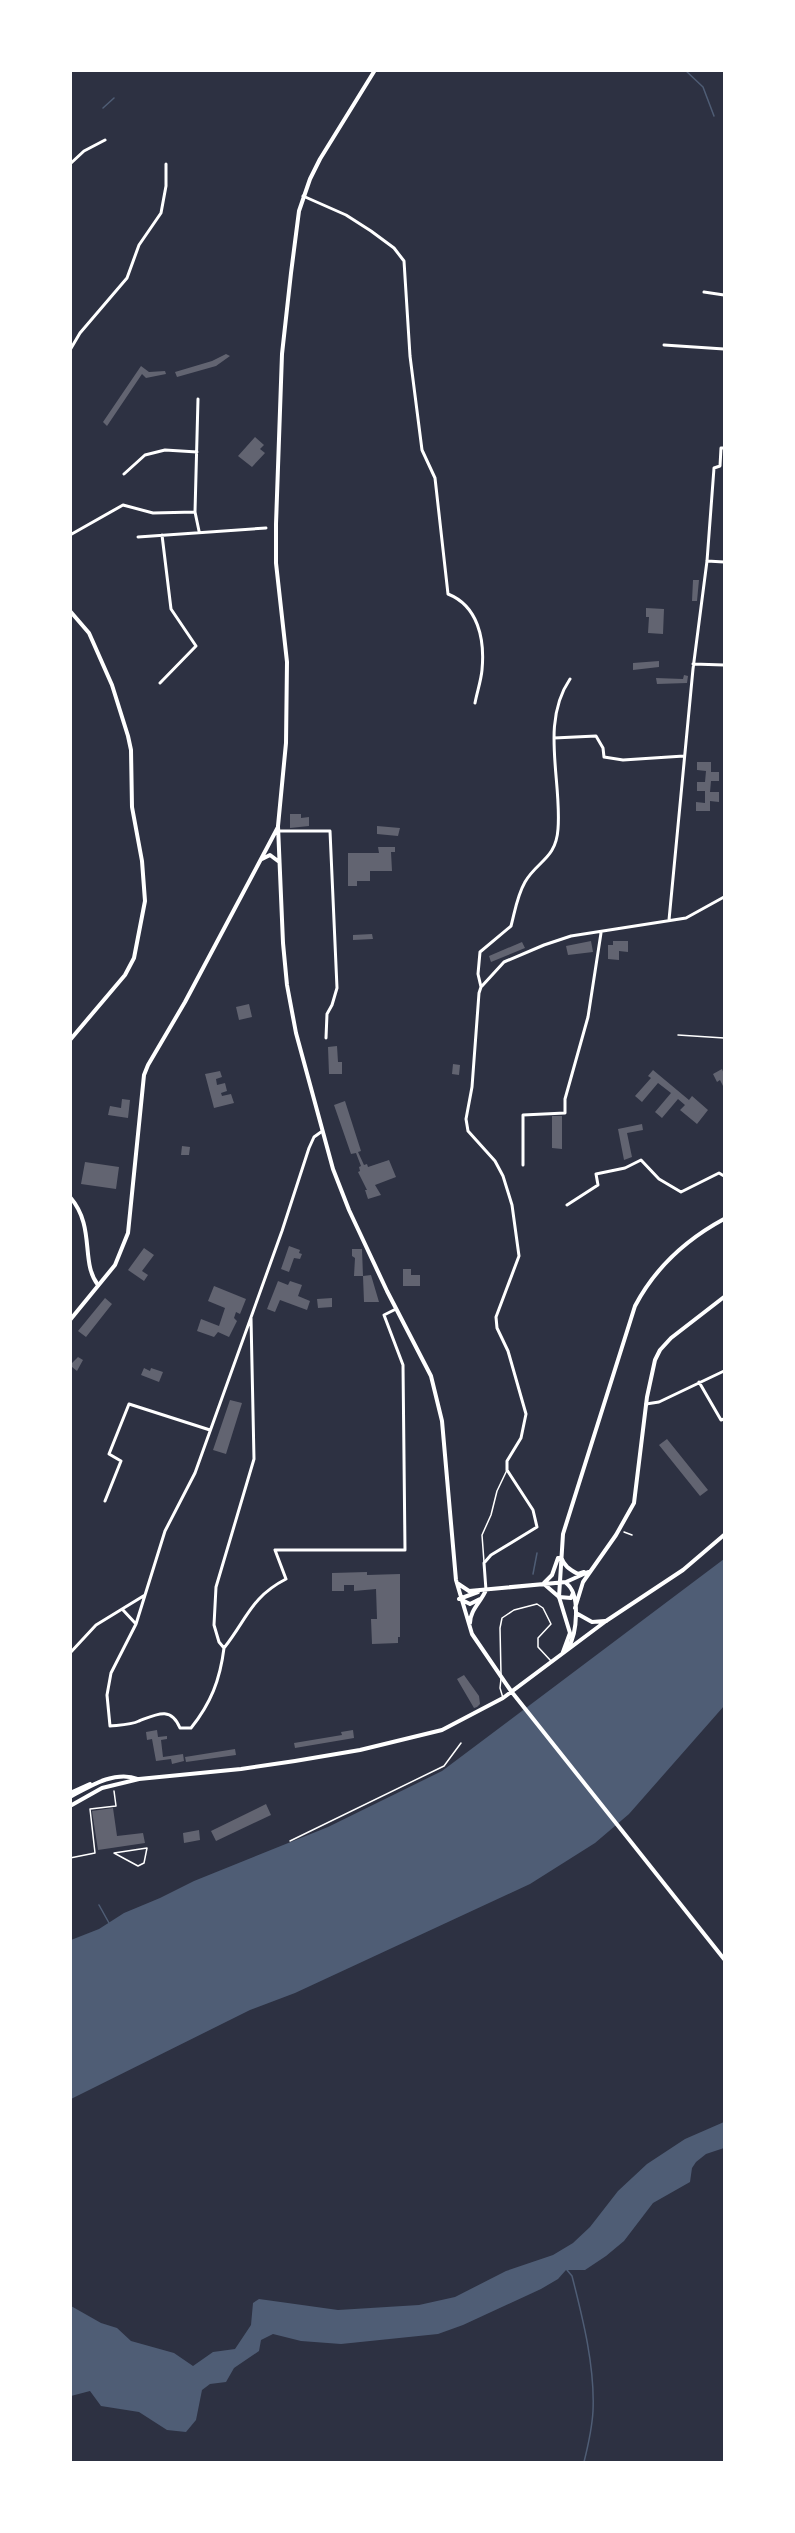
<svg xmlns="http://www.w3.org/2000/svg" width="795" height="2533" viewBox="0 0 795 2533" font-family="'PT Sans',sans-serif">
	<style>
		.water { fill: #4f5d75 }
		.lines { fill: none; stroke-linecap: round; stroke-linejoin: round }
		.stream { stroke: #4f5d75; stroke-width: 1.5 }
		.building { fill: #626471 }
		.path { stroke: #fff; stroke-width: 1.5 }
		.service { stroke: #fff; stroke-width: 1.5 }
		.minor { stroke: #fff; stroke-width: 3 }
		.tertiary { stroke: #fff; stroke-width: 4 }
		.secondary { stroke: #fff; stroke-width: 4 }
	</style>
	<rect width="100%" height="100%" fill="#2d3142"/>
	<path class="water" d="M724 1559V1706L629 1814 595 1843 530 1884 295 1993 250 2010 71 2099V1940L99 1929 124 1913 160 1898 194 1881 328 1827 442 1771Z
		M724 2122V2148L706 2154 696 2162 692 2168 690 2182 653 2203 624 2241 606 2256 585 2270H566L558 2279 541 2289 463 2325 438 2334 341 2344 301 2341 273 2334 261 2340 259 2351 234 2368 226 2382 210 2384 202 2390 196 2420 186 2432 167 2430 139 2412 101 2406 90 2391 71 2396V2306L101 2323 117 2328 131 2341 174 2353 193 2366 213 2352 235 2349 251 2325 253 2303 259 2299 338 2310 419 2305 455 2297 506 2271 553 2255 573 2243 590 2227 618 2191 647 2164 685 2139Z"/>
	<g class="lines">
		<path class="stream" d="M685 70 703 87 714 116
			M103 108 114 98
			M533 1574 537 1553
			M99 1905 109 1923
			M567 2270 572 2276C583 2319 595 2367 593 2411 592 2429 588 2446 584 2462"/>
	</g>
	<path class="building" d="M226 354 230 356 216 366 177 377 175 372 212 361Z
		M141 366 149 372 165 371 166 374 146 378 142 374 107 426 103 422Z
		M255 437 264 445 260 449 265 453 252 467 238 456Z
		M693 580H699L697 601H692Z
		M646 608 664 609 663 634 648 633 649 617H646Z
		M659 661V667L633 670V663Z
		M684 675 688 676 687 683 657 684 656 678 683 679Z
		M697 762H711V772H719V781H711L710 792H719V802L710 801V811H696V802L705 803V791H697V782H705L706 771 697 770Z
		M290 814H301V818L309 817V826L290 828Z
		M377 826 400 828 398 836 377 834Z
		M378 847H395V852H391L392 871H370V881H357V886H348V853H379Z
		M372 934 373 939 353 940V935Z
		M591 941 593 952 568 955 566 946Z
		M613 941H628V952L619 951V960L608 959V945H613Z
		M522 942 525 948 491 962 489 956Z
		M249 1004 252 1017 239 1020 236 1007Z
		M337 1046 338 1062H342V1074H329L328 1047Z
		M453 1064 460 1065 459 1075 452 1074Z
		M722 1069 724 1074V1088L720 1080 717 1082 713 1074Z
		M653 1070 689 1100 692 1096 708 1110 697 1124 680 1110 685 1105 678 1099 662 1118 655 1112 671 1093 658 1083 642 1102 635 1096 651 1078 648 1076Z
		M220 1071 222 1077 216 1079 217 1085 225 1083 227 1091 221 1093 222 1096 231 1094 234 1103 214 1108 205 1074Z
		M122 1099 130 1100 128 1118 108 1115 110 1106 121 1108Z
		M345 1101 361 1151 358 1152 364 1165 367 1164 368 1167 389 1160 396 1177 375 1185 381 1195 368 1199 365 1190H367L358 1172 360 1171 359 1167 361 1166 356 1153 351 1154 334 1105Z
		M552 1116H562V1149L552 1148Z
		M642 1124 643 1130 627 1133 632 1157 624 1160 618 1129Z
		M182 1146 190 1147 189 1155H181Z
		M85 1162 119 1167 116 1189 81 1184Z
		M289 1246 300 1250 299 1253 302 1254 300 1259 294 1258 289 1272 281 1269Z
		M144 1248 154 1255 142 1271 148 1275 144 1281 128 1270Z
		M352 1249H362L363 1276H354L355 1258 352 1256Z
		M403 1269H411V1275H420V1286H403Z
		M371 1275 379 1302H364L363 1276Z
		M278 1281 288 1285 290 1281 302 1285 298 1296 310 1301 307 1310 280 1300 275 1312 267 1309Z
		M214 1286 246 1299 240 1314 236 1312 234 1318 237 1321 229 1337 218 1332 214 1337 197 1331 201 1319 219 1326 225 1308 208 1301Z
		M105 1298 112 1304 86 1337 78 1331Z
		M332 1298V1307L318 1308 317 1299Z
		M78 1357 83 1360 77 1371 72 1367 71 1364Z
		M144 1368 150 1371 151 1368 163 1372 159 1382 141 1375Z
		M230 1400 242 1403 226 1454 213 1450Z
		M667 1439 708 1490 700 1496 659 1445Z
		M367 1572V1575L400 1574V1637H398V1643L372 1644 371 1619H377L376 1589 354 1591V1585H344V1591H332V1573Z
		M464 1675 479 1696 480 1704 477 1707 474 1708 457 1679Z
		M157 1730 158 1737 167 1736V1739L161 1740 163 1757 183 1754 184 1761 172 1764 171 1759 156 1761 152 1739 147 1740 146 1732Z
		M353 1730 354 1738 295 1748 294 1743 342 1735 341 1732Z
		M235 1749 236 1755 186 1762 185 1757Z
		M266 1804 271 1815 216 1841 211 1831Z
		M113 1808 117 1836 143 1833 145 1843 98 1850 92 1811Z
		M199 1830 200 1840 184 1843 183 1833Z"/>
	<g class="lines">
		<path class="path" d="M624 1532 632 1535
			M290 1841 444 1766 461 1743
			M147 1848 144 1863 138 1866 114 1853Z
			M70 1858 95 1853 90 1809 116 1806 114 1791"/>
		<path class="service" d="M678 1035 724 1038
			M484 1562 482 1535 491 1515 497 1491 507 1470
			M501 1674 500 1628 502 1618 514 1610 537 1604 543 1608 551 1624 538 1638V1647L551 1661
			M501 1679 500 1688 503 1698"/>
		<path class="minor" d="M70 164 84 151 105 140
			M303 196 346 215 371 231 394 248 404 261 410 356 422 450 435 478 448 594C478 606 485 639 482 670 481 681 477 692 475 703
			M704 292 724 295
			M664 345 724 349
			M70 350 80 333 127 278 139 245 161 213 166 186V164
			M198 399 195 512 199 531
			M124 474 145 455 165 450 197 452
			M70 535 123 505 153 513 195 512
			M138 537 266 528
			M707 561 724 562
			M693 664 724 665
			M160 683 196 646 171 609 162 535
			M554 738 596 736 603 748 604 757 623 760 684 756
			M278 831H330L337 988 332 1005 327 1014 326 1038
			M669 920 693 669 707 561 714 468 720 466 721 448H724
			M482 986 504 962 544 945 571 936 686 918 724 897
			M523 1165V1115L565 1113V1099L588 1017 601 933
			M567 1205 598 1185 596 1174 625 1168 641 1160 659 1179 681 1192 719 1173 724 1176
			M251 1318 254 1459 216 1587 214 1625 219 1642 224 1648C220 1680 211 1703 191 1728H180C171 1706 157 1714 139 1721 131 1725 119 1725 110 1726L107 1695 111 1673 136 1624 165 1531 195 1473 282 1231 309 1148 314 1137 321 1132
			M699 1382 721 1420 724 1419
			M646 1404 659 1402 724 1371
			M105 1501 121 1461 109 1454 129 1404 210 1430
			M486 1590 484 1563 491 1555 537 1527 533 1510 507 1470V1461L521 1438 526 1414 508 1351 497 1328 496 1317 519 1256 512 1205 503 1176 495 1161 468 1131 466 1119 472 1087 479 993 481 987 478 974 480 952 511 926C515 911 517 896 525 882 537 861 556 859 558 829 562 780 540 723 570 679
			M123 1610 136 1624
			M224 1648C247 1619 251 1597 286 1579L275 1550H405L403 1365 384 1315 396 1309
			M70 1653 96 1625 145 1595"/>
		<path class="tertiary" d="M70 611 89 633 112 685 128 736 131 750 132 807 142 861 145 901 134 958 125 975 70 1040
			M70 1197C96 1227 80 1262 98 1285
			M559 1597 571 1598 573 1593
			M606 1621 683 1570 724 1535"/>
		<path class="secondary" d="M375 70 320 159 310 179 299 211 291 273 282 354 276 524V563L287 662 286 743 278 826 283 943 287 985 296 1033 333 1169 349 1210 387 1291 431 1376 442 1421 456 1580 472 1634 511 1691 724 1959
			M262 859 270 855 278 861
			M70 1320 115 1265 128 1233 144 1075 148 1065 185 1002 278 827
			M561 1557C564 1566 569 1569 578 1574L584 1572
			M457 1583 469 1591 566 1582 588 1572
			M544 1583 552 1575 558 1558
			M566 1583C581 1594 577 1634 568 1648
			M544 1584 559 1597
			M459 1599 478 1592
			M460 1599 470 1604 480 1599
			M575 1608 583 1582 616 1535 634 1503 647 1397 655 1360 660 1350 671 1338 724 1297
			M576 1613 592 1622 605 1621
			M470 1623C470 1610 481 1602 486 1590
			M563 1652 570 1633 559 1597 563 1534 635 1306C655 1268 687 1239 724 1219
			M70 1793 90 1784
			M70 1797C90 1786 115 1770 138 1779
			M70 1806 102 1788 139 1779 241 1769 295 1761 360 1750 442 1730 503 1698 606 1621"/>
	</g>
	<rect width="795" height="2533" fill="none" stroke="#ffffff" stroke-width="144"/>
</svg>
